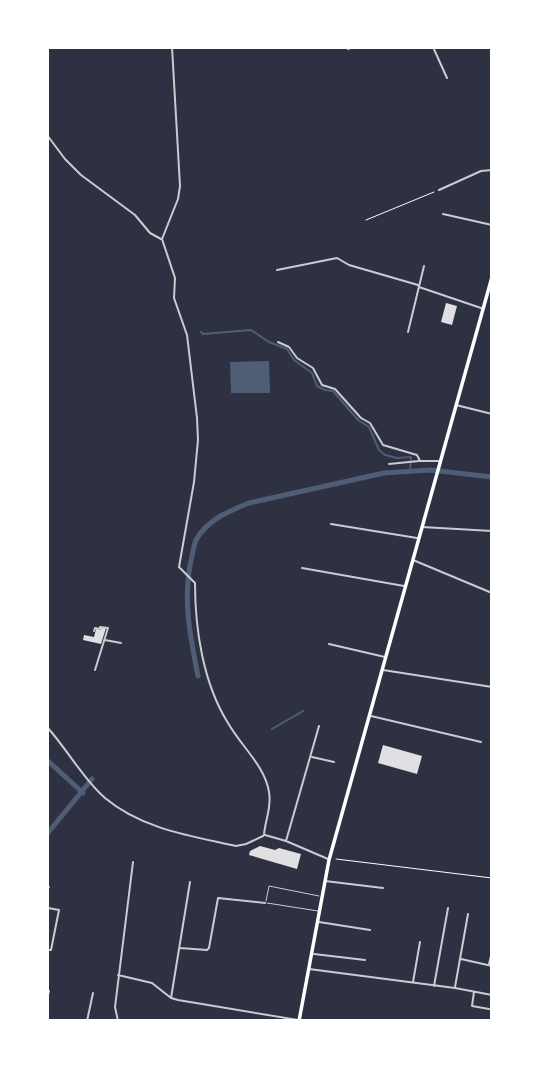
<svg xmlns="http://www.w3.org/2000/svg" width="539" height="1068" viewBox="0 0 539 1068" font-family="Figtree,sans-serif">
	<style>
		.water { fill: #4f5d75 }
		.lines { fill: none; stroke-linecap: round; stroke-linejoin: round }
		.stream { stroke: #4f5d75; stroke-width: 2 }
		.canal { stroke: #4f5d75; stroke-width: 5 }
		.building { fill: #e0e0e3 }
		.path { stroke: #fff; stroke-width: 1 }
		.service { stroke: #caccd0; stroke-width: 1 }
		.pedestrian { stroke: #caccd0; stroke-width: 2 }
		.minor { stroke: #caccd0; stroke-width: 2 }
		.primary { stroke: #fff; stroke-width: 3.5 }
	</style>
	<rect width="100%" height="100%" fill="#2d3142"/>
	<path class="water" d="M269 361 270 393H231L230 362Z"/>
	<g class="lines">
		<path class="stream" d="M201 332 203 334 251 330 269 342 287 349 294 360 312 373 317 386 325 390 333 391 358 420 369 427 379 450 385 455 397 458 411 457 410 471
			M272 729 303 711"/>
		<path class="canal" d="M198 676C190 636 182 597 192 556 193 551 194 545 196 540 207 520 229 511 249 503L384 473 431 470 492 477
			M47 760 83 793
			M47 834 92 779"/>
	</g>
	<path class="building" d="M446 303 457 306 452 325 441 322Z
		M101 628H106L101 644 83 640 84 635 94 637 96 629 101 630Z
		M383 745 422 756 417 774 378 763Z
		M260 846 275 850 279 848 301 854 297 869 249 855 250 851Z"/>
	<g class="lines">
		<path class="path" d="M366 220 434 192
			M336 859 492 878"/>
		<path class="service" d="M266 901 269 886 319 896
			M267 903 318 911"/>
		<path class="pedestrian" d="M94 631 95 628 100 629V627L108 628 95 670
			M105 640 121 643"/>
		<path class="minor" d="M172 47 180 186 178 199 162 239 175 278 174 298 187 335 197 418 198 440 194 482 179 567 195 583C195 629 203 683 228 723 241 746 265 766 269 792 272 807 265 820 264 835
			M433 47 447 78
			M348 49 353 47
			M47 135 65 159 81 175 135 215 150 233 161 239
			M439 190 481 171 492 170
			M443 214 492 225
			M277 270 337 258 349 265 418 285 419 287 481 308
			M408 332 424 266
			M278 342 289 347 297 358 313 368 322 385 335 389 361 418 370 423 383 445 417 455 420 461H439
			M456 405 492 414
			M389 464 419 461
			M331 524 417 538
			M422 527 492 531
			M413 560 492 593
			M302 568 404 586
			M329 644 385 657
			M383 670 492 687
			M371 716 481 742
			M47 727C67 749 83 779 105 798 142 829 191 836 236 846L246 844 263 836
			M312 757 334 762
			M265 835 286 841 328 859
			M286 841 319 726
			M325 881 383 888
			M47 887H49
			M319 922 370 930
			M180 948 207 950 209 948 218 898 265 903
			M47 950H51L59 910 48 908
			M314 954 365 960
			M461 959 492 966
			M489 964 492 952
			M309 969 455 988 492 995
			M118 975 152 983 171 998 178 1000 298 1020
			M413 982 420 942
			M434 986 448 908
			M455 987 468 914
			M474 992 472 1006 489 1009
			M171 998 190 882
			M47 999 49 991
			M87 1021 93 993
			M118 1021 115 1007 133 862"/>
		<path class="primary" d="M299 1021 329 860 492 277"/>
	</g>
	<rect width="539" height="1068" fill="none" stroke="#ffffff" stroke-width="98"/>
</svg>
